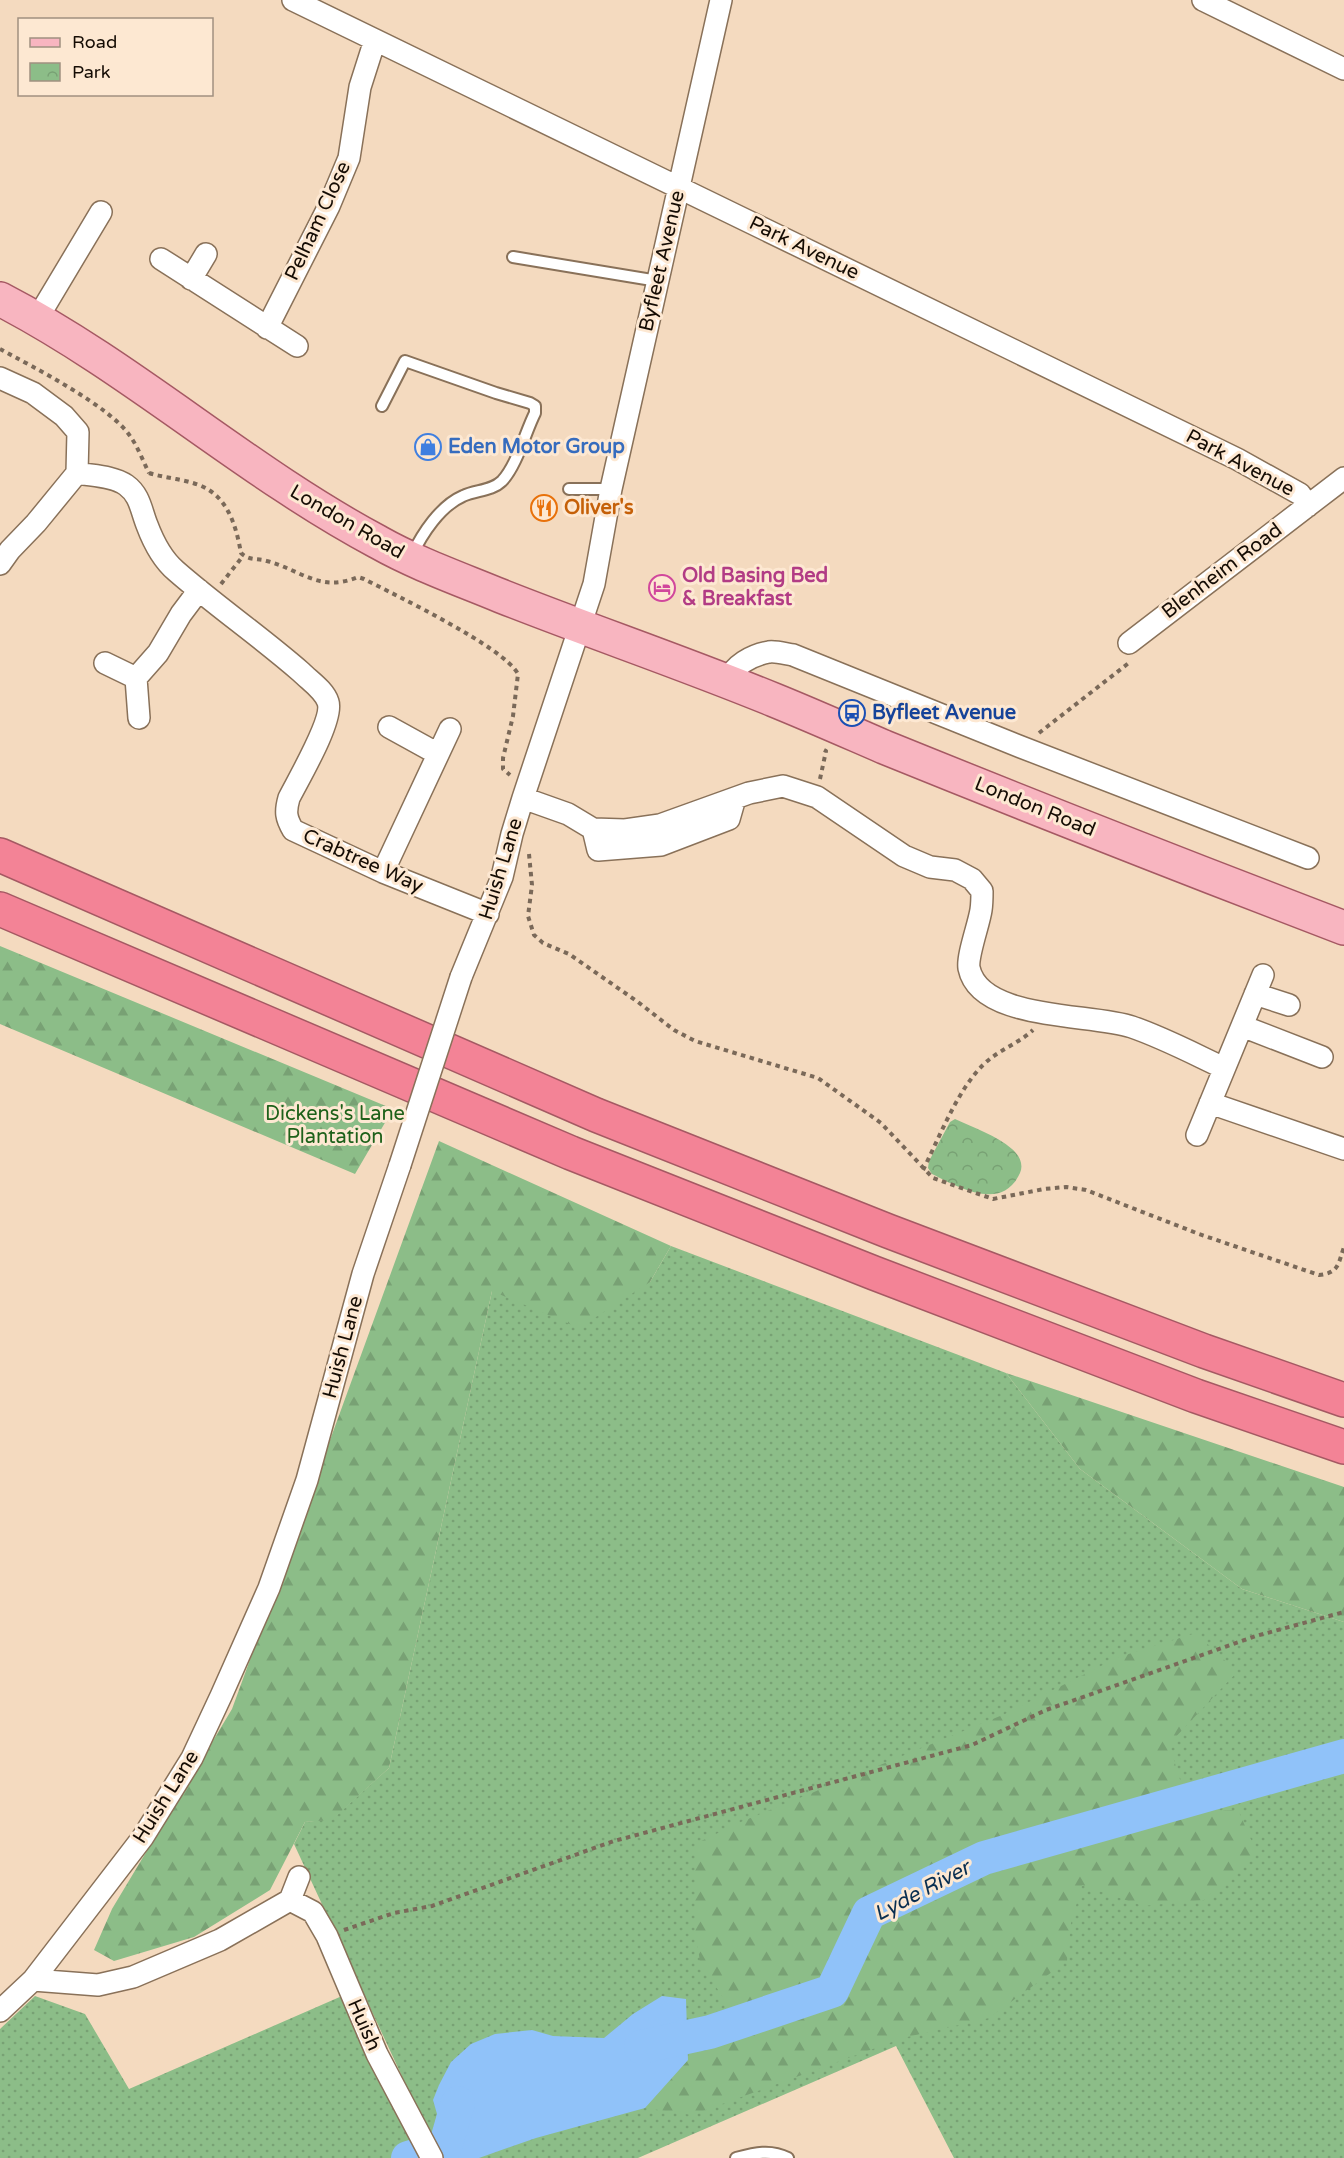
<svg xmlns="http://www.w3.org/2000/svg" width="1344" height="2158" viewBox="0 0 1344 2158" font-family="'Varela Round',sans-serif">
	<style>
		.grass { fill: url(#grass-dots) }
		.forest { fill: url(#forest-firs) }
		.park { fill: url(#park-crowns) }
		.water { fill: #90c2f9 }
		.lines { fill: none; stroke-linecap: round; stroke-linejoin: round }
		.river { stroke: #90c2f9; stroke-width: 34 }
		.service-casing { stroke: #897159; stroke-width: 14 }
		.minor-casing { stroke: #897159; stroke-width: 24 }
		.primary-casing { stroke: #a55963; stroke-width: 36 }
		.motorway-casing { stroke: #a55963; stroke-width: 36 }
		.path { stroke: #7a6959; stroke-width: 4; stroke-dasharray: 4.5 4.5; stroke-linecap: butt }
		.service { stroke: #fff; stroke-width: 10 }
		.minor { stroke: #fff; stroke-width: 21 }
		.primary { stroke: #f8b5c0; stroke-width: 33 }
		.motorway { stroke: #f38396; stroke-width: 33 }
		.minor-bridge-casing { stroke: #897159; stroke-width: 24; stroke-linecap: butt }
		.minor-bridge { stroke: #fff; stroke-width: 21 }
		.labels { text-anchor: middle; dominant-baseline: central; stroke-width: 6; stroke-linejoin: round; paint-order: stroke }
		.street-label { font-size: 20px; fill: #150c04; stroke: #fde8d2 }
		.shop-label { font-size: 20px; font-weight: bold; fill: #366cbe; stroke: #fde8d2; text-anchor: start }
		.food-label { font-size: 20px; font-weight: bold; fill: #c56008; stroke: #fde8d2; text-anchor: start }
		.hotel-label { font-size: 20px; font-weight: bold; fill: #b23c85; stroke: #fde8d2; text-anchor: start }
		.transit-label { font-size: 20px; font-weight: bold; fill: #164399; stroke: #fde8d2; text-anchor: start }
		.park-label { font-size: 20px; fill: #1e611a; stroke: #fde8d2 }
		.water-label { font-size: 21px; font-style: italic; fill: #092e50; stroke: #fde8d2 }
	</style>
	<defs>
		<pattern id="grass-dots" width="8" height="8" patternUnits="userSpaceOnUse" patternTransform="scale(1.5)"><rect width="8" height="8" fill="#8cbd88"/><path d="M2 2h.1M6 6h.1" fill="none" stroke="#78a174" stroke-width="1.8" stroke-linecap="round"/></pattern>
		<pattern id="forest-firs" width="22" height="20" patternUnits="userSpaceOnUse" patternTransform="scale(1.5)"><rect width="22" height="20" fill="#8cbd88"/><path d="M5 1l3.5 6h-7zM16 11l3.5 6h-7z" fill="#78a174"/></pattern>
		<pattern id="park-crowns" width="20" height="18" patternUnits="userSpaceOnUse" patternTransform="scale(1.5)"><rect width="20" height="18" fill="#8cbd88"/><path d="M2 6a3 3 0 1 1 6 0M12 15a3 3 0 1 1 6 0" fill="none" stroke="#78a174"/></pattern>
	</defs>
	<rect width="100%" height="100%" fill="#f4dabf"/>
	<path class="grass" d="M671 1246 1006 1373 1080 1469 1242 1589 1344 1622V2158H954L896 2046 638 2158H447L433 2143 294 1844 305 1822 332 1819 389 1768 492 1291 650 1282Z
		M35 1996 85 2014 129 2089 342 1996 428 2158H0V2029Z"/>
	<path class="forest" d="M0 946 393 1109 355 1174 0 1024Z
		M439 1141 671 1246 650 1282 579 1328 492 1291 389 1768 332 1820 305 1822 270 1890 194 1937 114 1961 94 1950 112 1909 232 1709Z
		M1006 1373 1344 1487V1622L1242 1589 1080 1469Z
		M1196 1633 1237 1672 1169 1744 1190 1812 1238 1810 1256 1851 1204 1900 1143 1906 1082 1885 1071 1923 1067 1961 989 2018 903 2038 692 2115 645 2108 688 2060 729 2007 700 1962 695 1928V1844L743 1821 1005 1714 1119 1657Z"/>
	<path class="park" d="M955 1119C974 1128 996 1135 1012 1149 1019 1155 1024 1164 1020 1173 1002 1212 960 1188 932 1174L928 1168 929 1161 950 1122Z"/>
	<path class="water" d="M662 1996 686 1999 688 2060 645 2108 536 2138 479 2158H456L433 2133 437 2114 433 2100 439 2085 451 2062 471 2044 495 2034 532 2030 553 2036 604 2038 633 2014Z"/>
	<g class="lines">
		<path class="river" d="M641 2047 710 2032 832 1991 869 1913 984 1858 1344 1756
			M408 2158 445 2147 458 2103"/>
		<defs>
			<path id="service" d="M513 257 658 281
				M382 406 405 361 496 393 530 403 535 406V413C525 433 517 465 502 481 492 491 476 490 463 496 440 506 422 534 412 555
				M569 489H611
				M736 2158C755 2153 770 2149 788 2158"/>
			<path id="minor" d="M293 0 1237 459 1300 494 1308 506
				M1203 0 1344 69
				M161 259 297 346
				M191 279 206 254
				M37 319 101 212
				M267 328 329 206 349 158 360 87 375 40
				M0 378 33 393 64 416 78 432 77 473 36 523 10 550 0 564
				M77 473C93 476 113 476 126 485 140 495 141 510 147 525 153 541 163 560 176 571 216 606 261 637 301 672 310 681 324 690 328 702 334 719 298 780 289 798 285 812 286 818 293 830L383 872 488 914
				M1129 643 1344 478
				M105 663 136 678 139 718
				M136 678 158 653 181 614 199 590
				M727 682C733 665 752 655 769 652 776 651 786 654 793 655L1021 747 1308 858
				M389 727 438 754
				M523 798 568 814 593 829 625 830 660 825 749 793 783 786 817 797 904 856 930 867 955 870 972 879 982 891C982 897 982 904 981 910 979 924 967 956 969 968 980 1021 1091 1013 1132 1027 1164 1038 1194 1054 1224 1068
				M593 829 598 850 661 845 729 819 735 798
				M383 872 450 729
				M461 977 502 877 512 834 523 798 594 584 611 489 721 0
				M1255 994 1289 1005
				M1242 1026 1322 1057
				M1210 1103 1344 1149
				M1197 1135 1263 975
				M290 1900 299 1877
				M33 1980 98 1985 133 1977 220 1940 290 1900 313 1912 327 1936 377 2054 432 2158
				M0 2011 33 1980 143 1837 192 1758 221 1696 269 1588 307 1480 363 1274 400 1165"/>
			<path id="primary" d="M0 299C133 368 245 471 378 542 417 564 460 579 501 596 592 632 684 663 774 700 811 715 847 731 884 747 1037 809 1190 869 1344 928"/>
			<path id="motorway" d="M0 855 596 1115 888 1231 1204 1351 1344 1400
				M0 909 571 1153 874 1273 1196 1396 1344 1447"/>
		</defs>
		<use href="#service" class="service-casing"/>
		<use href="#minor" class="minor-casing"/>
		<use href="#primary" class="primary-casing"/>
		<use href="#motorway" class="motorway-casing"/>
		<path class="path" d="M0 349C33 367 110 406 130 436 138 447 143 461 149 473
			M149 473C165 478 183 479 199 485 228 496 236 526 241 553 249 561 257 558 267 561 301 570 320 593 358 577L364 579C395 595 504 647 518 674L513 716 503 758V769L510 775
			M221 584 243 556
			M1039 733 1130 662
			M820 779 826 751 824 750
			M529 854 532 885 528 916 534 935 543 943 569 954 638 1002 674 1030 695 1041 818 1078 881 1123 933 1178 993 1199 1044 1189 1066 1187 1086 1190 1199 1234 1319 1275C1339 1273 1338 1264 1344 1247
			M923 1170C940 1136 957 1091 983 1065 998 1050 1018 1044 1033 1030
			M344 1930 394 1913 432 1906 614 1841 972 1745 1046 1710 1256 1636 1344 1612"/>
		<use href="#service" class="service"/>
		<use href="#minor" class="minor"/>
		<use href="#primary" class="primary"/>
		<use href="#motorway" class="motorway"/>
		<defs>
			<path id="minor-bridge" d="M400 1165 461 977"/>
		</defs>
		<use href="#minor-bridge" class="minor-bridge-casing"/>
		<use href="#minor-bridge" class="minor-bridge"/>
	</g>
	<defs>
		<symbol id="shop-ring" viewBox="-11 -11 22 22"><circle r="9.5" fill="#fde8d2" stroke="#3f7fe0" stroke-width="1.5"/><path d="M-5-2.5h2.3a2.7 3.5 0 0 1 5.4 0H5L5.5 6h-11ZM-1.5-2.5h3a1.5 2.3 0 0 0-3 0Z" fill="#3f7fe0"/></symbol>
		<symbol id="restaurant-ring" viewBox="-11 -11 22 22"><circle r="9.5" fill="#fde8d2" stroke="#e8710a" stroke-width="1.5"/><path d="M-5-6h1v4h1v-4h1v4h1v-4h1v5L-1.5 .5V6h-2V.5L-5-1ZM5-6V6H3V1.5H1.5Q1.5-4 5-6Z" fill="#e8710a"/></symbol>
		<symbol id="hotel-ring" viewBox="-11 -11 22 22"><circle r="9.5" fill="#fde8d2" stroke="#d1479c" stroke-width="1.5"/><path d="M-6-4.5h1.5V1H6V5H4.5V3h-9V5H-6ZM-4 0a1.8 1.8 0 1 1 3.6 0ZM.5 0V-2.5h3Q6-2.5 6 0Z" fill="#d1479c"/></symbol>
		<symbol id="bus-ring" viewBox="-11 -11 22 22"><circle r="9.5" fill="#fde8d2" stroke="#1a4fb4" stroke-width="1.5"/><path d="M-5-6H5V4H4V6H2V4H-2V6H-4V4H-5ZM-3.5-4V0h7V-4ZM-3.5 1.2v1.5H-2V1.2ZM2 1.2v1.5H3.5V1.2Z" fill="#1a4fb4"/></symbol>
	</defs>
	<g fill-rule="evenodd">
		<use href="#shop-ring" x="413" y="432" width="30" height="30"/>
		<use href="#restaurant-ring" x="529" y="493" width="30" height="30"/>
		<use href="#hotel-ring" x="647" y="573" width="30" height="30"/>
		<use href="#bus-ring" x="837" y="698" width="30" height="30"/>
	</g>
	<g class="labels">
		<g class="street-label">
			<text transform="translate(318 221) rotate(-65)">Pelham Close</text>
			<text transform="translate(804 248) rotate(26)">Park Avenue</text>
			<text transform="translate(662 261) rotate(-77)">Byfleet Avenue</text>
			<text transform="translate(1240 463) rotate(28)">Park Avenue</text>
			<text transform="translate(347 522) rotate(30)">London Road</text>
			<text transform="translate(1222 571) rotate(-37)">Blenheim Road</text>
			<text transform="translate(1035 807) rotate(22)">London Road</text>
			<text transform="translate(363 861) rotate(24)">Crabtree Way</text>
			<text transform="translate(501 869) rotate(-73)">Huish Lane</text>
			<text transform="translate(343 1347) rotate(-75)">Huish Lane</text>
			<text transform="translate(166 1797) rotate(-58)">Huish Lane</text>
			<text transform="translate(364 2025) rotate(66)">Huish</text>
		</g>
		<g class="shop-label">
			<text x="448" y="447">Eden Motor Group</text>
		</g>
		<g class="food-label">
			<text x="564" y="508">Oliver's</text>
		</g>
		<g class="hotel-label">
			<text x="682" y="576">Old Basing Bed<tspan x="682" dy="23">&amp; Breakfast</tspan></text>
		</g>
		<g class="transit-label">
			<text x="872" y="713">Byfleet Avenue</text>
		</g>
		<g class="park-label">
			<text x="335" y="1114">Dickens's Lane<tspan x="335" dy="23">Plantation</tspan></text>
		</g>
		<g class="water-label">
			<text transform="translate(922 1891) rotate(-28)">Lyde River</text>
		</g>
	</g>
	<rect x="18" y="18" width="195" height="78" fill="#fde8d2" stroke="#a09080" stroke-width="1.5"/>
	<rect x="30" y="38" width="30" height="9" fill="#f8b5c0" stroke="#a09080" stroke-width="1.5"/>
	<text x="72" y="48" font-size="18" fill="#150c04">Road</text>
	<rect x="30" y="63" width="30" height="18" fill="url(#park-crowns)" stroke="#a09080" stroke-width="1.5"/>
	<text x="72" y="78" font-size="18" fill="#150c04">Park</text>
</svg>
